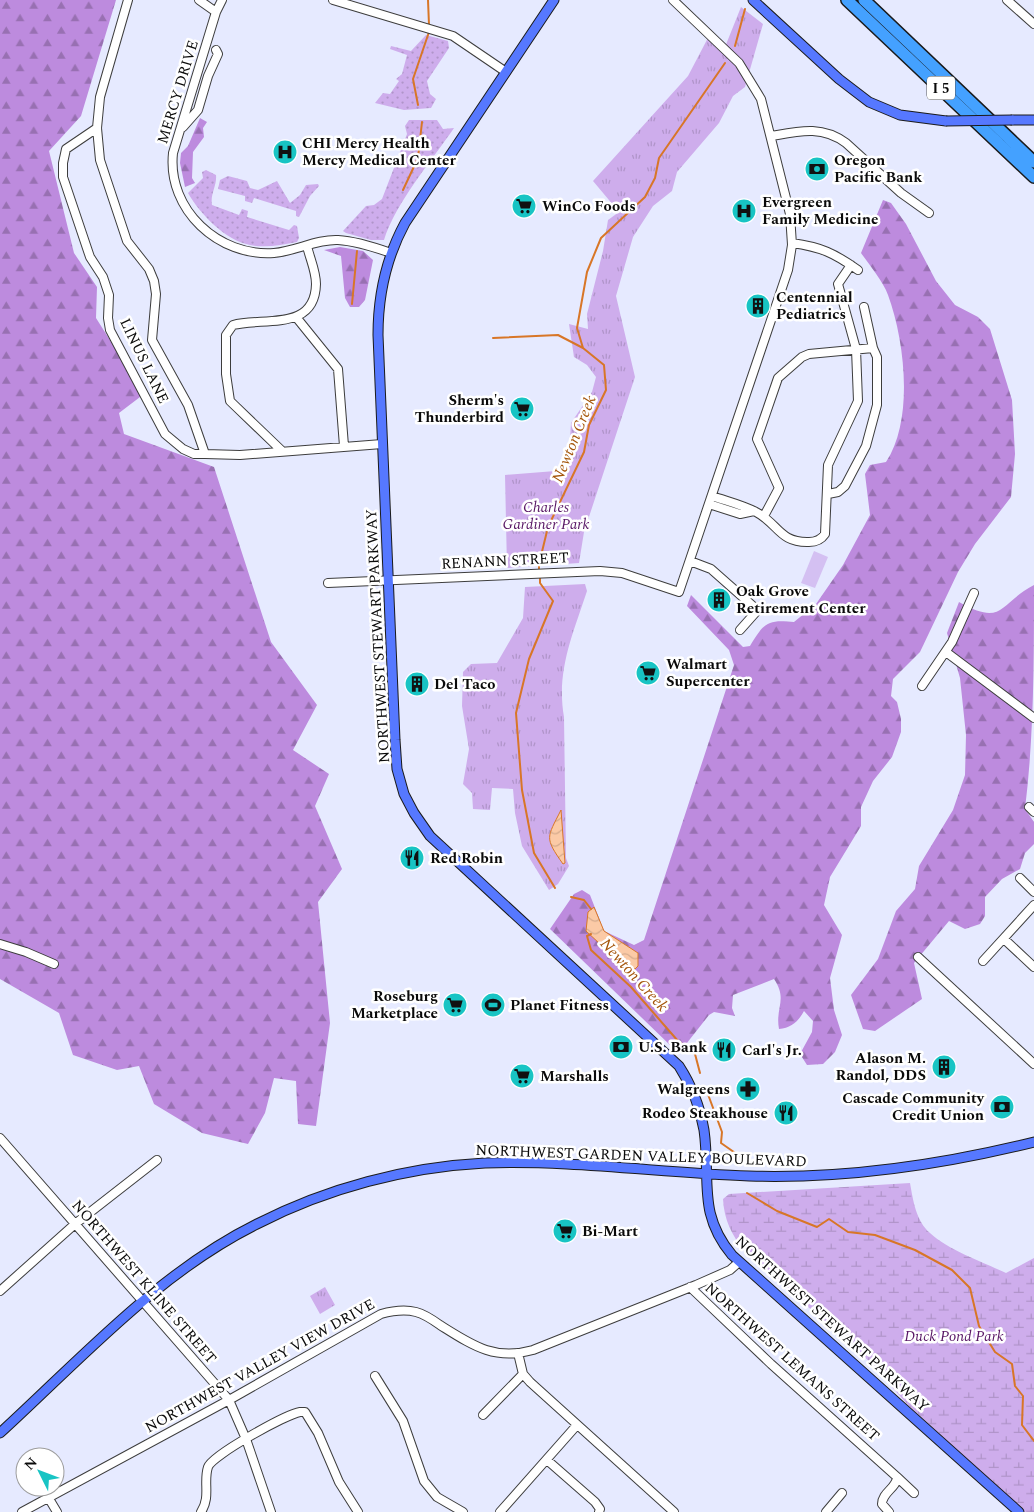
<svg xmlns="http://www.w3.org/2000/svg" width="1034" height="1512" viewBox="0 0 1034 1512" font-family="Spectral,serif">
	<style>
		.grass { fill: url(#grass-dots) }
		.forest { fill: url(#forest-firs) }
		.wetland { fill: url(#wetland-marsh) }
		.park { fill: url(#park-tufts) }
		.pitch { fill: #d4c0f2 }
		.water { fill: url(#water-waves); stroke: #d87627 }
		.lines { fill: none; stroke-linecap: round; stroke-linejoin: round }
		.stream { stroke: #d87627; stroke-width: 2 }
		.minor-casing { stroke: #3d3d3d; stroke-width: 10 }
		.major-casing { stroke: #1b1b1b; stroke-width: 11 }
		.highway-casing { stroke: #1b1b1b; stroke-width: 14 }
		.minor { stroke: #fff; stroke-width: 8 }
		.major { stroke: #5678ff; stroke-width: 9 }
		.highway { stroke: #44a1ff; stroke-width: 11 }
		.major-bridge-casing { stroke: #1b1b1b; stroke-width: 11; stroke-linecap: butt }
		.major-bridge { stroke: #5678ff; stroke-width: 9 }
		.labels { text-anchor: middle; dominant-baseline: central; stroke-width: 5; stroke-linejoin: round; paint-order: stroke }
		.shield { fill: #fff; stroke: #545454; stroke-width: 1 }
		.shield-label { font-size: 14px; font-weight: bold; fill: #0a0a0a }
		.street-label { font-size: 15px; fill: #0a0a0a; stroke: #fff }
		.poi-label { font-size: 15px; font-weight: bold; fill: #0a0a0a; stroke: #fff; text-anchor: start }
		.park-label { font-size: 15px; font-style: italic; fill: #581665; stroke: #fff }
		.water-label { font-size: 16px; font-style: italic; fill: #a4550a; stroke: #fff }
	</style>
	<defs>
		<pattern id="grass-dots" width="8" height="8" patternUnits="userSpaceOnUse" patternTransform="scale(1.25)"><rect width="8" height="8" fill="#ceadec"/><path d="M2 2h.1M6 6h.1" fill="none" stroke="#b094c9" stroke-width="1.8" stroke-linecap="round"/></pattern>
		<pattern id="forest-firs" width="22" height="20" patternUnits="userSpaceOnUse" patternTransform="scale(1.25)"><rect width="22" height="20" fill="#bd8bde"/><path d="M5 1l3.5 6h-7zM16 11l3.5 6h-7z" fill="#9870b2"/></pattern>
		<pattern id="wetland-marsh" width="20" height="14" patternUnits="userSpaceOnUse" patternTransform="scale(1.25)"><rect width="20" height="14" fill="#ceadec"/><path d="M1 5h8M5 5V1M11 12h8M15 12V8" fill="none" stroke="#b094c9"/></pattern>
		<pattern id="park-tufts" width="24" height="20" patternUnits="userSpaceOnUse" patternTransform="scale(1.25)"><rect width="24" height="20" fill="#ceadec"/><path d="M3 7l-1-3M5 7V3M7 7l1-3M15 17l-1-3M17 17v-4M19 17l1-3" fill="none" stroke="#b094c9"/></pattern>
		<pattern id="water-waves" width="16" height="10" patternUnits="userSpaceOnUse" patternTransform="scale(1.25)"><rect width="16" height="10" fill="#fbcaa6"/><path d="M0 5q4-4 8 0t8 0" fill="none" stroke="#d6ac8e"/></pattern>
	</defs>
	<rect width="100%" height="100%" fill="#e6eaff"/>
	<path class="grass" d="M426 35 448 41 449 48 427 81 430 94 436 99 431 108 404 110 375 103 383 93 390 94 399 81 396 79 402 74 407 55 390 49 391 46 411 51Z
		M409 120H437L443 129 454 128C432 160 395 204 384 240H371L346 233 343 231 366 206 374 205 382 199 407 134 405 126Z
		M206 170 216 175C217 186 210 194 212 205L239 215 242 209 248 211 247 217 289 230 294 225 297 226 299 238 297 242C282 245 265 248 250 245 225 240 200 214 188 193L203 178 202 172Z
		M228 176 247 181 250 188 258 190 277 181 290 203 300 195 306 185 318 184 319 186 310 196 299 217 296 216V211L254 198 252 203 245 201V196L218 189 220 180Z"/>
	<path class="forest" d="M0 0H116L81 116 49 151 74 253 97 287 96 318 144 394 119 413 124 434 214 467 271 642 317 705 293 750 329 774 315 806 342 869 318 902 330 1023 316 1126 298 1124 296 1081 274 1078 265 1113 248 1144 202 1133 154 1104 139 1066 117 1070 73 1055 59 1013 0 979Z
		M200 118 207 122 203 128 204 137 193 152 192 178 195 183 185 187 180 163 181 153 188 146Z
		M883 200 891 203 906 224 936 281 955 305 978 317 990 329 1012 400 1015 454 1011 497 975 544 958 572 920 652 893 679 891 696 897 702 901 719V732L892 757 873 781 861 807V826L830 877 824 905 842 935 830 978 834 1010 842 1035 835 1052 823 1064 807 1065 800 1054 812 1032 813 1021 804 1011C798 1022 791 1028 779 1029 775 1007 788 1000 774 979L733 995 732 1008 735 1016 714 1012 709 1015 683 1048 672 1047 550 929 574 894 582 890 590 895 604 931 634 945 644 940 734 665 729 650 687 606 691 595 743 647 750 646C764 623 767 619 794 622L816 604 843 565 870 515 865 474 870 465 886 462C914 420 905 341 888 295 883 281 870 266 861 253Z
		M340 247 363 251 373 260 365 300 359 307H350L345 298 341 256 324 250Z
		M1034 585C1034 660 1034 736 1025 809L1034 822V844L1025 853 1020 869 1002 879 985 897V916L980 924 965 929 949 921 914 963 922 999 875 1031 863 1029 851 995 878 959 896 911 915 889 919 866 953 810 965 775 966 735 960 678 947 633 959 602C1004 627 998 604 1034 585Z"/>
	<path class="wetland" d="M910 1183C913 1200 916 1221 930 1233 948 1250 983 1262 1006 1273L1034 1258V1512H1025L908 1405 862 1354 744 1251C732 1235 724 1220 723 1199L729 1194Z"/>
	<path class="park" d="M741 7 763 24 745 87 733 96 719 123 677 172 672 191 653 206 633 237 616 296 635 377 584 532 579 563 507 568 505 475 568 470 571 423 592 392 596 377 587 365 574 357 569 324 588 329 587 314 603 251 608 220 619 212 593 181 688 76 710 34 725 47Z
		M585 584 587 591C573 634 556 671 564 717L566 858 569 866 558 884 549 890 522 846 515 813 513 789 492 788 490 810 473 809 472 793 463 784 469 749 462 706 463 672 471 664 497 663 523 618 525 587Z
		M325 1287 335 1305 320 1314 310 1296Z"/>
	<path class="pitch" d="M814 551 828 557 815 588 801 583Z"/>
	<path class="water" d="M561 810 565 863 563 864C544 837 547 838 561 810Z
		M594 907 604 931 638 953V966L635 969 622 970 600 944 586 931 588 912Z"/>
	<g class="lines">
		<path class="stream" d="M428 0 429 25
			M735 46 745 9
			M418 105 413 79 429 32
			M403 190 418 158 422 122
			M352 304 357 251
			M493 338 558 335 583 348
			M539 572V564L548 527 584 452 589 425 606 390 604 365 583 348 577 328 587 272 601 238 645 197 655 178 659 158 725 63
			M540 577V583L553 601 529 659 516 713 522 790 534 853 555 888
			M571 897 584 900 591 909
			M591 934 587 936 591 950 631 987 678 1041 695 1054 700 1073
			M706 1089 722 1132 721 1143 751 1164
			M747 1193 777 1211 817 1227 829 1219 848 1232 875 1235 915 1250 952 1270 970 1288 979 1326 995 1352 1012 1364 1015 1386 1023 1396 1022 1425 1034 1441"/>
		<defs>
			<path id="minor" d="M128 0 100 97 97 128 100 160 127 241 149 269 154 281 156 294 152 340 188 405 205 454 240 455 382 444
				M199 0 216 12
				M222 0 216 12 173 153C167 210 219 257 274 253 296 251 317 239 338 240 356 241 374 247 391 253
				M333 0 453 36 506 72
				M1007 0 1034 24
				M183 127 198 110 208 76 218 54 216 50
				M97 128 66 149 63 163V177L90 257 103 277 109 295 108 318 110 330 165 434 183 449 194 454H205
				M772 136C799 131 822 125 846 143L901 193 929 213
				M792 243C821 247 834 253 858 270
				M296 317 338 369 344 446
				M281 450 230 401 226 374V335L233 325C263 317 315 332 316 284 316 271 310 259 307 246
				M828 494 838 492 845 486 866 446 877 405V357L873 348 864 307
				M712 496C726 501 743 505 756 512 778 523 779 543 809 542 816 542 821 540 825 534L828 465 858 401 856 349 838 284 851 265
				M709 504 740 514 754 511
				M764 516 779 488 757 439 778 378 802 357 809 354 873 348
				M690 561 711 569 754 607 756 612 740 630
				M328 583 600 571 622 573 679 592 788 270 792 245 790 214 761 99 739 63 673 0
				M946 652 1034 718
				M922 686 952 642 974 593
				M1029 807 1034 812
				M1020 878 1034 892
				M1004 939 1034 967
				M0 944 26 952 54 964
				M918 957 1034 1064
				M983 961 1034 905
				M0 1138 229 1400 246 1439 271 1512
				M690 1287 771 1364 897 1477C897 1488 882 1492 882 1504L889 1512
				M0 1291 75 1224 157 1160
				M518 1353 523 1374 530 1382 674 1512
				M375 1376 403 1421 424 1481 437 1497 463 1512
				M483 1415 523 1374
				M547 1460 595 1502 600 1509 599 1512
				M897 1477 914 1493
				M48 1497 57 1512
				M22 1512 229 1400 381 1314C392 1311 404 1309 416 1312 424 1314 433 1320 440 1325 472 1345 494 1361 533 1350L696 1285 730 1270 739 1262
				M201 1512C211 1497 203 1482 208 1467 212 1455 287 1414 300 1412H305L318 1433 339 1482 358 1512
				M500 1512 577 1425
				M826 1512 842 1493"/>
			<path id="major" d="M554 0 405 223C386 258 378 296 378 335L395 740 397 769 404 794 414 813 430 836 679 1066C692 1086 700 1107 704 1130 711 1180 697 1213 732 1255L1019 1512
				M753 0 839 79 869 102 900 115 946 121
				M1012 120H1034
				M0 1433C81 1359 158 1273 257 1224 327 1188 407 1167 485 1163 573 1160 662 1173 749 1176 845 1179 941 1165 1034 1142"/>
			<path id="highway" d="M847 0 1034 177
				M864 0 1034 162"/>
		</defs>
		<use href="#minor" class="minor-casing"/>
		<use href="#major" class="major-casing"/>
		<use href="#highway" class="highway-casing"/>
		<use href="#minor" class="minor"/>
		<use href="#major" class="major"/>
		<use href="#highway" class="highway"/>
		<defs>
			<path id="major-bridge" d="M946 121 1012 120"/>
		</defs>
		<use href="#major-bridge" class="major-bridge-casing"/>
		<use href="#major-bridge" class="major-bridge"/>
	</g>
	<defs>
		<symbol id="hospital-disc" viewBox="-11 -11 22 22"><circle r="9.5" fill="#18c4c4" stroke="#fff"/><path d="M-5-5h3v3.5h4V-5h3V5h-3V1.5h-4V5h-3Z" fill="#111"/></symbol>
		<symbol id="bank-disc" viewBox="-11 -11 22 22"><circle r="9.5" fill="#18c4c4" stroke="#fff"/><path d="M-6-4H6V4H-6ZM0-2.3a2.3 2.3 0 1 0 0 4.6a2.3 2.3 0 1 0 0-4.6Z" fill="#111"/></symbol>
		<symbol id="supermarket-disc" viewBox="-11 -11 22 22"><circle r="9.5" fill="#18c4c4" stroke="#fff"/><path d="M-6-5.5h2.5l.6 2H6L4.5 2H-2.5L-4.4-4H-6ZM-1.5 3.2a1.3 1.3 0 1 0 .1 0ZM3 3.2a1.3 1.3 0 1 0 .1 0Z" fill="#111"/></symbol>
		<symbol id="building-disc" viewBox="-11 -11 22 22"><circle r="9.5" fill="#18c4c4" stroke="#fff"/><path d="M-4-6H4V6H1V3H-1V6H-4ZM-2.5-4.3h1.7v1.8h-1.7ZM.8-4.3h1.7v1.8H.8ZM-2.5-1h1.7V.8h-1.7ZM.8-1h1.7V.8H.8Z" fill="#111"/></symbol>
		<symbol id="restaurant-disc" viewBox="-11 -11 22 22"><circle r="9.5" fill="#18c4c4" stroke="#fff"/><path d="M-5-6h1v4h1v-4h1v4h1v-4h1v5L-1.5 .5V6h-2V.5L-5-1ZM5-6V6H3V1.5H1.5Q1.5-4 5-6Z" fill="#111"/></symbol>
		<symbol id="stadium-disc" viewBox="-11 -11 22 22"><circle r="9.5" fill="#18c4c4" stroke="#fff"/><path d="M0-5a6.5 5 0 1 0 0 10a6.5 5 0 1 0 0-10ZM-3.5-1.8h7v3.6h-7Z" fill="#111"/></symbol>
		<symbol id="pharmacy-disc" viewBox="-11 -11 22 22"><circle r="9.5" fill="#18c4c4" stroke="#fff"/><path d="M-2-6h4v4h4v4h-4v4h-4v-4h-4v-4h4Z" fill="#111"/></symbol>
	</defs>
	<g fill-rule="evenodd">
		<use href="#hospital-disc" x="271" y="138" width="28" height="28"/>
		<use href="#bank-disc" x="803" y="155" width="28" height="28"/>
		<use href="#supermarket-disc" x="510" y="192" width="28" height="28"/>
		<use href="#hospital-disc" x="730" y="197" width="28" height="28"/>
		<use href="#building-disc" x="744" y="292" width="28" height="28"/>
		<use href="#supermarket-disc" x="508" y="395" width="28" height="28"/>
		<use href="#building-disc" x="705" y="586" width="28" height="28"/>
		<use href="#supermarket-disc" x="634" y="659" width="28" height="28"/>
		<use href="#building-disc" x="403" y="670" width="28" height="28"/>
		<use href="#restaurant-disc" x="398" y="844" width="28" height="28"/>
		<use href="#supermarket-disc" x="441" y="991" width="28" height="28"/>
		<use href="#stadium-disc" x="479" y="991" width="28" height="28"/>
		<use href="#bank-disc" x="607" y="1033" width="28" height="28"/>
		<use href="#restaurant-disc" x="710" y="1036" width="28" height="28"/>
		<use href="#building-disc" x="930" y="1053" width="28" height="28"/>
		<use href="#supermarket-disc" x="508" y="1062" width="28" height="28"/>
		<use href="#pharmacy-disc" x="734" y="1075" width="28" height="28"/>
		<use href="#bank-disc" x="988" y="1093" width="28" height="28"/>
		<use href="#restaurant-disc" x="772" y="1099" width="28" height="28"/>
		<use href="#supermarket-disc" x="551" y="1217" width="28" height="28"/>
	</g>
	<g class="labels">
		<rect class="shield" x="927" y="76.5" width="28" height="23" rx="4"/>
		<g class="shield-label">
			<text x="941" y="88">I 5</text>
		</g>
		<g class="street-label">
			<text transform="translate(178 92) rotate(-73)">MERCY DRIVE</text>
			<text transform="translate(144 361) rotate(64)">LINUS LANE</text>
			<text transform="translate(505 561) rotate(-3)">RENANN STREET</text>
			<text transform="translate(378 636) rotate(-93)">NORTHWEST STEWART PARKWAY</text>
			<text transform="translate(641 1156) rotate(2)">NORTHWEST GARDEN VALLEY BOULEVARD</text>
			<text transform="translate(144 1282) rotate(49)">NORTHWEST KLINE STREET</text>
			<text transform="translate(832 1324) rotate(42)">NORTHWEST STEWART PARKWAY</text>
			<text transform="translate(792 1362) rotate(42)">NORTHWEST LEMANS STREET</text>
			<text transform="translate(260 1366) rotate(-29)">NORTHWEST VALLEY VIEW DRIVE</text>
		</g>
		<g class="poi-label">
			<text x="302" y="143">CHI Mercy Health<tspan x="302" dy="17">Mercy Medical Center</tspan></text>
			<text x="834" y="160">Oregon<tspan x="834" dy="17">Pacific Bank</tspan></text>
			<text x="762" y="202">Evergreen<tspan x="762" dy="17">Family Medicine</tspan></text>
			<text x="542" y="206">WinCo Foods</text>
			<text x="776" y="297">Centennial<tspan x="776" dy="17">Pediatrics</tspan></text>
			<text x="504" y="400" text-anchor="end">Sherm's<tspan x="504" dy="17">Thunderbird</tspan></text>
			<text x="736" y="591">Oak Grove<tspan x="736" dy="17">Retirement Center</tspan></text>
			<text x="666" y="664">Walmart<tspan x="666" dy="17">Supercenter</tspan></text>
			<text x="434" y="684">Del Taco</text>
			<text x="430" y="858">Red Robin</text>
			<text x="438" y="996" text-anchor="end">Roseburg<tspan x="438" dy="17">Marketplace</tspan></text>
			<text x="510" y="1005">Planet Fitness</text>
			<text x="638" y="1047">U.S. Bank</text>
			<text x="742" y="1050">Carl's Jr.</text>
			<text x="926" y="1058" text-anchor="end">Alason M.<tspan x="926" dy="17">Randol, DDS</tspan></text>
			<text x="540" y="1076">Marshalls</text>
			<text x="730" y="1089" text-anchor="end">Walgreens</text>
			<text x="984" y="1098" text-anchor="end">Cascade Community<tspan x="984" dy="17">Credit Union</tspan></text>
			<text x="768" y="1113" text-anchor="end">Rodeo Steakhouse</text>
			<text x="582" y="1231">Bi-Mart</text>
		</g>
		<g class="park-label">
			<text x="546" y="507">Charles<tspan x="546" dy="17">Gardiner Park</tspan></text>
			<text x="954" y="1336">Duck Pond Park</text>
		</g>
		<g class="water-label">
			<text transform="translate(574 439) rotate(-68)">Newton Creek</text>
			<text transform="translate(634 975) rotate(48)">Newton Creek</text>
		</g>
	</g>
	<g transform="translate(40 1472) rotate(312)"><circle r="24" fill="#ffffff" stroke="#9d9d9d"/>
	<path d="M0-4L9 19L0 12L-9 19Z" fill="#18c4c4"/>
	<text y="-8" font-size="14" font-weight="bold" text-anchor="middle" fill="#0a0a0a">N</text>
	</g>
</svg>
